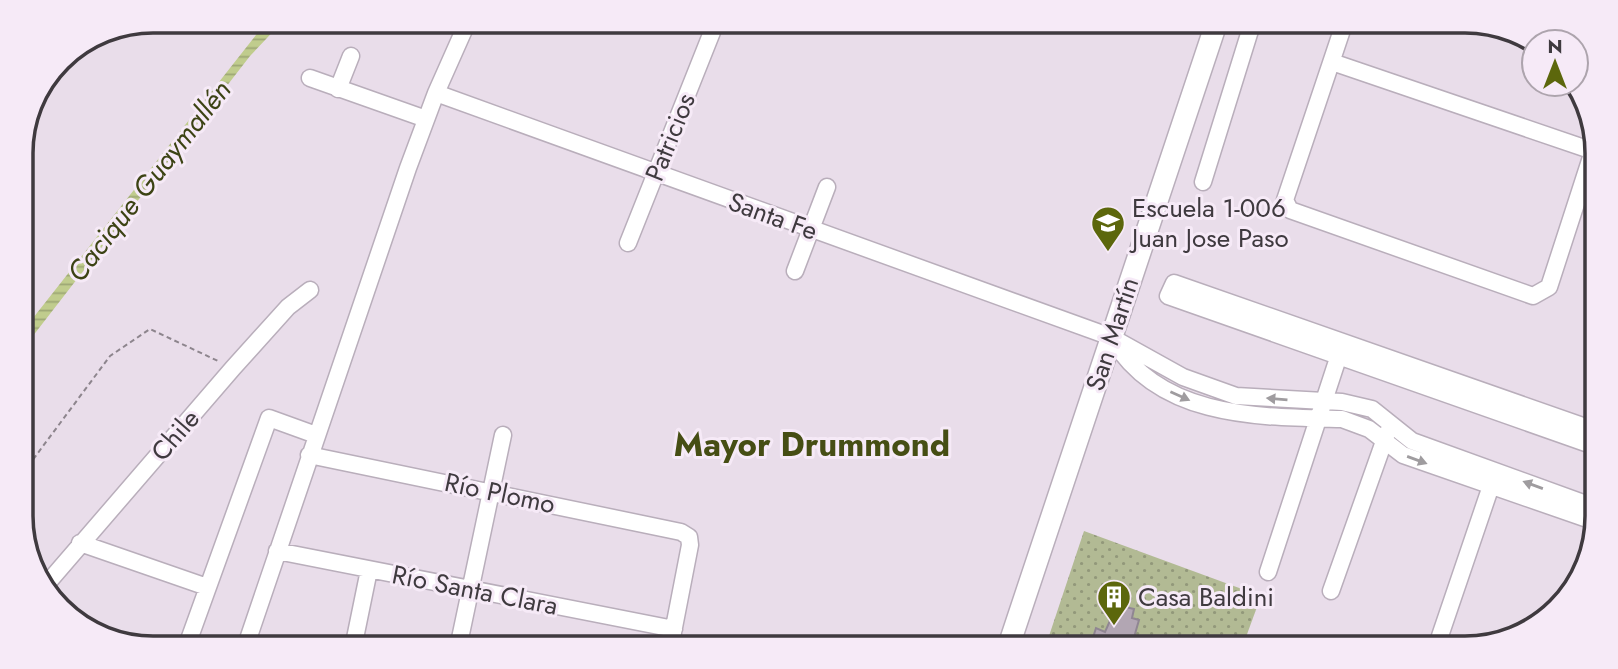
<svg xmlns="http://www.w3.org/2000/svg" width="1618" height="669" font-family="Jost,sans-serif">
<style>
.green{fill:url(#green-dots)}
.water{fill:url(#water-rules)}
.building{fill:#b2a6b3;stroke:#908692;stroke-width:2}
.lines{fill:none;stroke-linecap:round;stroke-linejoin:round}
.minor-casing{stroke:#b9aebb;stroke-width:19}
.major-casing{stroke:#b9aebb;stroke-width:24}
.path{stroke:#8d858d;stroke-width:2;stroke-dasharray:5 3.5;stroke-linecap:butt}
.minor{stroke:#fff;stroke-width:16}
.major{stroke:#fff;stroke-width:21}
.oneway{fill:#9f9c9f}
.labels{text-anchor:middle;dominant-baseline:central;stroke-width:6;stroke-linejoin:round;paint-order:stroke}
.street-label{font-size:26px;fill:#3f3a3f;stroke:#f6eaf7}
.poi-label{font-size:26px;fill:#3f3a3f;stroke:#f6eaf7;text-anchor:start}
.water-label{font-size:28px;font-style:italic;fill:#3c4314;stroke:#f6eaf7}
.district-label{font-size:33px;font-weight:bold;fill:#464e14;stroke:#f6eaf7}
.rim{fill:none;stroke:#3f3a3f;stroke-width:3.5}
</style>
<defs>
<pattern id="green-dots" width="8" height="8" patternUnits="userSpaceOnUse" patternTransform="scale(1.75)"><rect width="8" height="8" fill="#b2ba94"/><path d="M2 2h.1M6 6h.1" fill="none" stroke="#92987a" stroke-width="1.8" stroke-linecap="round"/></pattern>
<pattern id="water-rules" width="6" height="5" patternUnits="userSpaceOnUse" patternTransform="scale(1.75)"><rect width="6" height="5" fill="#c0cc8d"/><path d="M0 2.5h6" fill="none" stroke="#9da775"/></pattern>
</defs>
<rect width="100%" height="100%" fill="#e9ddea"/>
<path class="green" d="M 1084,531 L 1261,596 L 1242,648 L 1045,648 Z"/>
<path class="water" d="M 267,21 L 283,21 L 250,56 L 22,350 L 22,332 Z"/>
<path class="building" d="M 1117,605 L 1134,609 L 1132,618 L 1139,620 L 1131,648 L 1096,648 L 1091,644 L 1096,628 L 1105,632 Z"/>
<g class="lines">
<g class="minor-casing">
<path id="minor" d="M 1345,21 L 1285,200 L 1290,210 L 1533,296 L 1549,287 L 1596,142
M 1332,62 L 1593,151
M 310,78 L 426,119
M 338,89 L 351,56
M 436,93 L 1111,337 L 1183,377 L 1236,396 L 1342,402 L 1372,409 L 1412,441 L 1597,508
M 1203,182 L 1253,21
M 628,243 L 712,32
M 795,271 L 827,187
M 1113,340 C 1161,419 1260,417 1342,419 L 1369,429 L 1403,455 L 1596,522
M 1597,431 L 1174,283 L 1168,296 L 1597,447
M 309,455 L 681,532 L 689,537 L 690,545 L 670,648
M 80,543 L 207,587
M 277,551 L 674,629
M 1268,572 L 1339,355
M 45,586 L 233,368 L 288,307 L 310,290
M 1331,591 L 1387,433
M 1440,636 L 1494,477
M 186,648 L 269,418 L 316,435
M 245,648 L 408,168 L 436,93 L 468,21
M 353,648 L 369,570
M 458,648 L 503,435"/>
</g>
<g class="major-casing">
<path id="major" d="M 1008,648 L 1217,21"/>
</g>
<path class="path" d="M 23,473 L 110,356 L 150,329 L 218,361"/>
<use href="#minor" class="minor"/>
<use href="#major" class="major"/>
</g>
<defs><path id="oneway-solid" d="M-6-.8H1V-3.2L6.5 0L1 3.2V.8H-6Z" transform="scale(1.75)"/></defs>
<g class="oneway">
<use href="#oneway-solid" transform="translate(1180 396) rotate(24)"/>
<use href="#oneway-solid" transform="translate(1277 399) rotate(-175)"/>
<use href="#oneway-solid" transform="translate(1417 460) rotate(20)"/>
<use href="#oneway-solid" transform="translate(1533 485) rotate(-160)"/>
</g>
<defs>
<g id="school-pin" transform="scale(1.75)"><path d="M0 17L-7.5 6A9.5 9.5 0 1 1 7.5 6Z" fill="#5c670c" stroke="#f6eaf7"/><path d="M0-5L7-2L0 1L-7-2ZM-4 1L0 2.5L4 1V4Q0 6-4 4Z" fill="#fff"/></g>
<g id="building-pin" transform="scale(1.75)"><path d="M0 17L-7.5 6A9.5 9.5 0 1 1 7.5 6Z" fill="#5c670c" stroke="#f6eaf7"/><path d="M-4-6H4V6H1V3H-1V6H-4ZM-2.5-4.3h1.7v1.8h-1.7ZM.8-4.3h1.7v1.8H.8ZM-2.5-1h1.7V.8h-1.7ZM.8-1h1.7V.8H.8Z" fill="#fff"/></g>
</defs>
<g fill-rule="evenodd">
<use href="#school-pin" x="1108" y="223"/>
<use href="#building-pin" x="1114" y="597"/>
</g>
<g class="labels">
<g class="street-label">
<text transform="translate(670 137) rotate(-68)">Patricios</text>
<text transform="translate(773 216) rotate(20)">Santa Fe</text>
<text transform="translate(1112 334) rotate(-72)">San Martín</text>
<text transform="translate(175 435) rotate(-49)">Chile</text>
<text transform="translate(500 493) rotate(12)">Río Plomo</text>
<text transform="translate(475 590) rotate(11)">Río Santa Clara</text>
</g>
<g class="poi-label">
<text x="1132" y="208">Escuela 1-006<tspan x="1132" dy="30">Juan Jose Paso</tspan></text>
<text x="1138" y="597">Casa Baldini</text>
</g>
<g class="water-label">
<text transform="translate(149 181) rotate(-52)">Cacique Guaymallén</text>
</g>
<g class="district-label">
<text x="812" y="444">Mayor Drummond</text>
</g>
</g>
<path d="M0 0H1618V669H0ZM153 33H1465A120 120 0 0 1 1585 153V516A120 120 0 0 1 1465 636H153A120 120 0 0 1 33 516V153A120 120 0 0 1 153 33Z" fill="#f6eaf7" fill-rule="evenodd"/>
<path class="rim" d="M153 33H1465A120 120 0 0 1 1585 153V516A120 120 0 0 1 1465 636H153A120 120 0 0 1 33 516V153A120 120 0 0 1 153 33Z"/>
<g transform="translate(1555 63)"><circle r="33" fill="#f6eaf7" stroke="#ada4ad" stroke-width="2"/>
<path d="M0-5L12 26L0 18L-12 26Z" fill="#5c670c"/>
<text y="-10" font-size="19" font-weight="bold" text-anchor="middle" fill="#3f3a3f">N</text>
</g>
</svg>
